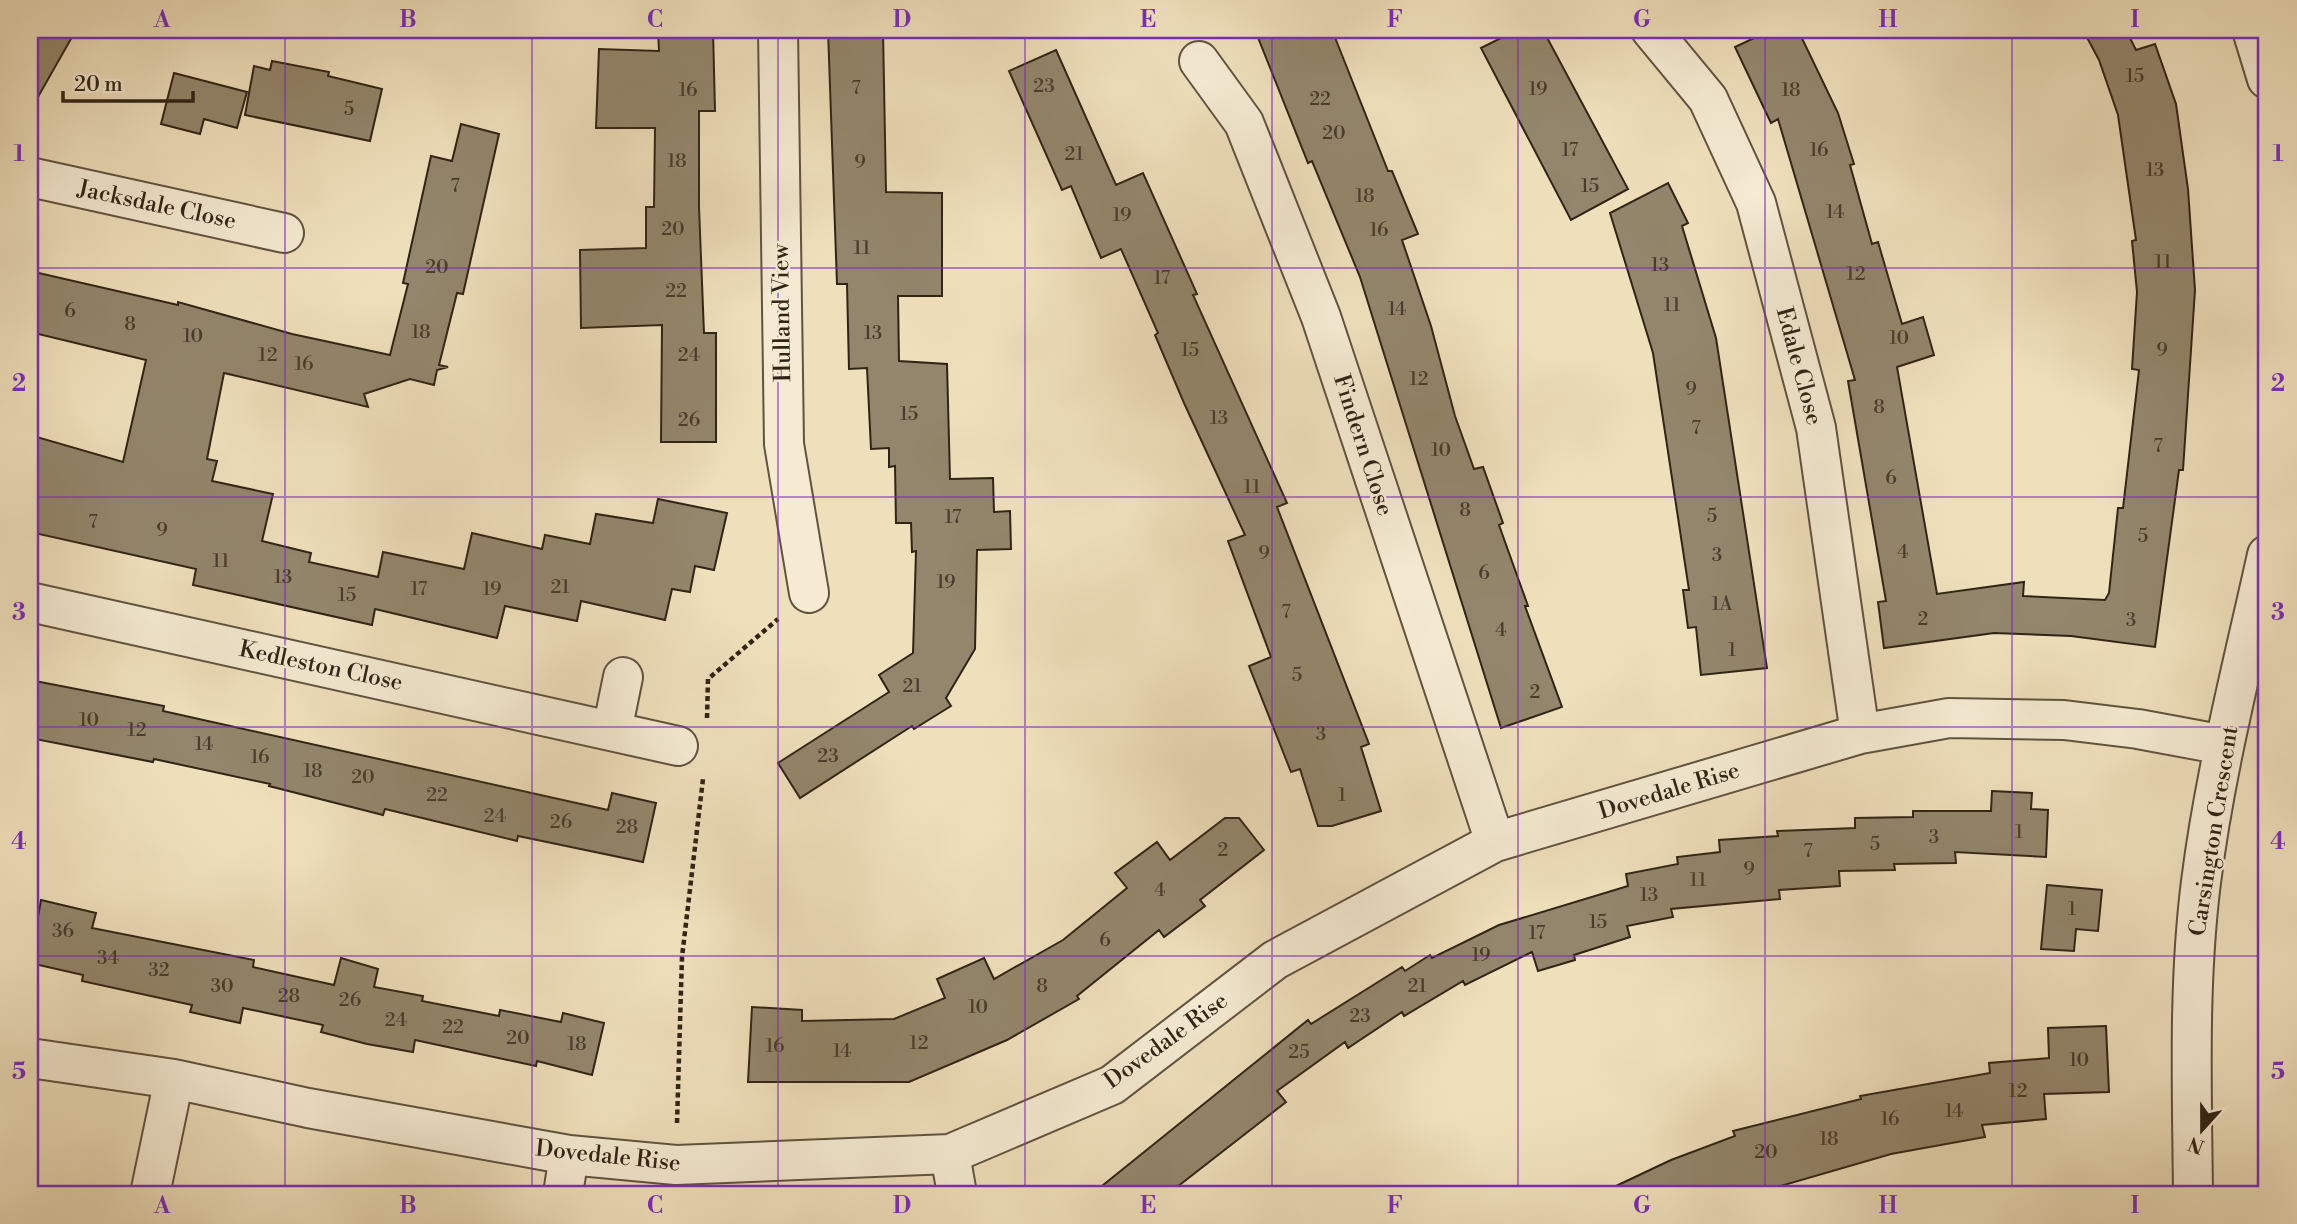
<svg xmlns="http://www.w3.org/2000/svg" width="2297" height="1224" font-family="'Libre Bodoni',serif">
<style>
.building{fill:#93866c;stroke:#302416;stroke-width:2}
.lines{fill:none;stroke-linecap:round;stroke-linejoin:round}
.minor-casing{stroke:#605340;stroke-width:42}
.path{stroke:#302416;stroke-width:4.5;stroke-dasharray:5 3.5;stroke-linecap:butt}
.minor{stroke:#f5ebd3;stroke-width:38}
.grid{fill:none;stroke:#7b2cbf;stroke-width:2;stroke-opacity:0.55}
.labels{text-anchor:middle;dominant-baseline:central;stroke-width:5;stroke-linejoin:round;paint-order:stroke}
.number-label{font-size:19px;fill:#493c2c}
.street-label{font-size:23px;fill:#302416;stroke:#f5ebd3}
.neatline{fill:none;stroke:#7b2cbf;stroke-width:2.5}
.grid-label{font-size:23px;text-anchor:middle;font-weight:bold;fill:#7b2cbf}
</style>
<rect width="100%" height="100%" fill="#efe0bc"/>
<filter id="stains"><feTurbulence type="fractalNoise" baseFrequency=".00286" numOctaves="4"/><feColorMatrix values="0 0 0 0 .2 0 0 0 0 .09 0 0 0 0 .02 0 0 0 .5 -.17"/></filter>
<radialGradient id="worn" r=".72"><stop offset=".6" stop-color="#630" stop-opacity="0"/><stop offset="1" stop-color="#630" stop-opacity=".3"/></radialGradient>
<path class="building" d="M 30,30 L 76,30 L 30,111 Z
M 658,30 L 713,30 L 715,111 L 699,111 L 699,207 L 704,333 L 716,333 L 716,442 L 661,442 L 662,325 L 581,328 L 580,250 L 646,248 L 646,207 L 654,207 L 655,128 L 596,128 L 599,49 L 659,51 Z
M 828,30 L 883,30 L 886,192 L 942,193 L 942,296 L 898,296 L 899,361 L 947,364 L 950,479 L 993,478 L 994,512 L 1010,511 L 1011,549 L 977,550 L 975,649 L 946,698 L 951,706 L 914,729 L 912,726 L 800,798 L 778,763 L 889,692 L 879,675 L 913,653 L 916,551 L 912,552 L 911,523 L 896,523 L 895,466 L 889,467 L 889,448 L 871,449 L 867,368 L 849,369 L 847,284 L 837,284 Z
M 1255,30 L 1332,30 L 1388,171 L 1392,171 L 1418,234 L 1402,240 L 1431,326 L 1455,416 L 1474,469 L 1483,467 L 1503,523 L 1499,525 L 1528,606 L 1525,606 L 1562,707 L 1501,728 L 1360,277 L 1312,161 L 1308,163 Z
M 1517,30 L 1543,30 L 1628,189 L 1571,220 L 1481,48 Z
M 1771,30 L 1798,30 L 1838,113 L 1854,164 L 1850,165 L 1872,244 L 1878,242 L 1902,324 L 1923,317 L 1934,355 L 1897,367 L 1937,594 L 2024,582 L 2023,596 L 2105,600 L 2109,593 L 2118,508 L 2123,508 L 2139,370 L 2132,369 L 2137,292 L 2132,241 L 2136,240 L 2118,115 L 2099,60 L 2083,30 L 2126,30 L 2136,50 L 2155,44 L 2176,104 L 2188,189 L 2195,290 L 2183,470 L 2179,470 L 2155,647 L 2071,636 L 1994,633 L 1884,648 L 1878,602 L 1886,601 L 1848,381 L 1855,380 L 1778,119 L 1771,123 L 1735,47 Z
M 1056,50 L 1116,185 L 1143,173 L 1197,294 L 1193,295 L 1287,503 L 1277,507 L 1369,744 L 1361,747 L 1381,811 L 1332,826 L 1318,826 L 1300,769 L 1291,772 L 1249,666 L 1271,657 L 1228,541 L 1245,535 L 1184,403 L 1155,335 L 1158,333 L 1121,249 L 1101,258 L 1071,186 L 1062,190 L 1009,71 Z
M 272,61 L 329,72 L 328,76 L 382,89 L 370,141 L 245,115 L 254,66 L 270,70 Z
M 174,73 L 247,92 L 237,128 L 204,119 L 200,134 L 161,124 Z
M 461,124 L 499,134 L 463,294 L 457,293 L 439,365 L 448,367 L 437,370 L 434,385 L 410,379 L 364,394 L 368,407 L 224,373 L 207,459 L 217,461 L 212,481 L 273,494 L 262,541 L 311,553 L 309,562 L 378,577 L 383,552 L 464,569 L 472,533 L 542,549 L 545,535 L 590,544 L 596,514 L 653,523 L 658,499 L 727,513 L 714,570 L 695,566 L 690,592 L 672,589 L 665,620 L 581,601 L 577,621 L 505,606 L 497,638 L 375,609 L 372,625 L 193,585 L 196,569 L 30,532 L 30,435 L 123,462 L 146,360 L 30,332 L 30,271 L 178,305 L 178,302 L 292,334 L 390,355 L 408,284 L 403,283 L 431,156 L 452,161 Z
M 1668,183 L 1688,223 L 1682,226 L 1716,338 L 1767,668 L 1701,675 L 1696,627 L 1688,628 L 1683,590 L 1689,590 L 1653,353 L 1610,213 Z
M 30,680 L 164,706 L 163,711 L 608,810 L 612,793 L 656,803 L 643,862 L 518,836 L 517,841 L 385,809 L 383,815 L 269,786 L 270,784 L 154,759 L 153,762 L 30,738 Z
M 1992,791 L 2032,793 L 2031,809 L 2048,810 L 2046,857 L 1955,852 L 1956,863 L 1894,864 L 1895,870 L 1839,871 L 1840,886 L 1779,890 L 1780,899 L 1671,909 L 1673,917 L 1627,926 L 1630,937 L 1574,955 L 1575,960 L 1538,971 L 1532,952 L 1465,985 L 1463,981 L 1404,1016 L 1402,1012 L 1348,1048 L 1345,1042 L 1277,1091 L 1286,1102 L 1168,1194 L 1092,1194 L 1308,1020 L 1311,1024 L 1402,967 L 1405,971 L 1430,955 L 1432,958 L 1499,925 L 1628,886 L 1626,874 L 1678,864 L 1677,857 L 1720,852 L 1719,840 L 1778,836 L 1777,831 L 1855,828 L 1855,818 L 1913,817 L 1913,811 L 1991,811 Z
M 1225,818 L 1239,818 L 1264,850 L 1200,900 L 1205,906 L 1164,937 L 1159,930 L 1077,996 L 1079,999 L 1007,1040 L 909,1082 L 748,1082 L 752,1007 L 802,1010 L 802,1021 L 894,1019 L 945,998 L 937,979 L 984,958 L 994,979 L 1063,940 L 1127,888 L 1115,873 L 1157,842 L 1170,860 Z
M 2047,885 L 2102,890 L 2098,931 L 2076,929 L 2074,951 L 2041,949 Z
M 41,900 L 96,913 L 92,928 L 254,960 L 253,967 L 334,985 L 341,958 L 378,969 L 374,987 L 423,996 L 422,1001 L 499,1016 L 500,1010 L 561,1022 L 563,1013 L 604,1023 L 592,1075 L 537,1061 L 536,1066 L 415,1040 L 413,1052 L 367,1044 L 321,1032 L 323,1025 L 243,1008 L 240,1023 L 190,1012 L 192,1005 L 82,981 L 83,975 L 30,963 Z
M 2106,1026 L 2109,1092 L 2044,1094 L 2046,1119 L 1982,1125 L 1985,1137 L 1891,1154 L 1753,1194 L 1599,1194 L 1671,1160 L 1735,1136 L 1733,1131 L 1861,1099 L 1860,1096 L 1990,1073 L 1989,1063 L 2049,1058 L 2048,1028 Z"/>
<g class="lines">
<g class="minor-casing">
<path id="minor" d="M 778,30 L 784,444 L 809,593
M 1651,30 L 1708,99 L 1756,203 L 1816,428 L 1860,734
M 2252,30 L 2267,79
M 1199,61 L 1244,123 L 1321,317 L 1495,842
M 30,177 L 284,233
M 30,602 L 678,746
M 612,731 L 623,677
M 30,1058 L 174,1079 L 308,1108 L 569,1155 L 676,1165 L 950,1154 L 1112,1085 L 1275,960 L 1495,842 L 1860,734 L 1949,718 L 2064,720 L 2138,729 L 2224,745
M 950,1154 L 957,1194
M 150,1194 L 174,1079
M 563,1194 L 569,1155
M 2193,1194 C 2192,1091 2188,985 2201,882 C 2215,771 2243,664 2267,555"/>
</g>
<path class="path" d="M 707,718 L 708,679 L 778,619
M 677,1123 L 682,957 L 703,779"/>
<use href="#minor" class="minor"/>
</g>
<path class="grid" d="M 285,30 L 285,1194M 532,30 L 532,1194M 778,30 L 778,1194M 1025,30 L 1025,1194M 1272,30 L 1272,1194M 1518,30 L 1518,1194M 1765,30 L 1765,1194M 2012,30 L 2012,1194M 30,268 L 2267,268M 30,497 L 2267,497M 30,727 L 2267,727M 30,956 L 2267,956"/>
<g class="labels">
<g class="number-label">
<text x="2135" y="76">15</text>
<text x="1044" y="86">23</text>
<text x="856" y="88">7</text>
<text x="1538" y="89">19</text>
<text x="688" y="90">16</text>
<text x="1791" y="90">18</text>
<text x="1320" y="99">22</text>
<text x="349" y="109">5</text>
<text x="1334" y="133">20</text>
<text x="1570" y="150">17</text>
<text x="1819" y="150">16</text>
<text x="1074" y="154">21</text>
<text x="677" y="161">18</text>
<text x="860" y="162">9</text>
<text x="2155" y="170">13</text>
<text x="455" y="186">7</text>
<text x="1590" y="186">15</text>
<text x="1365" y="196">18</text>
<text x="1835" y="212">14</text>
<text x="1122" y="215">19</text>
<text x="673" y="229">20</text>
<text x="1379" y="230">16</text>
<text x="862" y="248">11</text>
<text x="2163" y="262">11</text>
<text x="1660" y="265">13</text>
<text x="437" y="267">20</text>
<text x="1856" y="274">12</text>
<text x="1162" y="278">17</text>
<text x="676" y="291">22</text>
<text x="1672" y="305">11</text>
<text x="1397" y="309">14</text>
<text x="70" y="311">6</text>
<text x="130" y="324">8</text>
<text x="421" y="332">18</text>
<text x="873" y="333">13</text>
<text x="193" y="336">10</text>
<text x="1899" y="338">10</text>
<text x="1190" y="350">15</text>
<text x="2162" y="350">9</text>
<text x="268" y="355">12</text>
<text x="689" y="355">24</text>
<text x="304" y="364">16</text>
<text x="1419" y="379">12</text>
<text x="1691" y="389">9</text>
<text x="1879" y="407">8</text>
<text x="909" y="414">15</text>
<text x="1219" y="418">13</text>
<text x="689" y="420">26</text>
<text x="1696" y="428">7</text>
<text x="2158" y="446">7</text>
<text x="1441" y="450">10</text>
<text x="1891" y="478">6</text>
<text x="1252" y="487">11</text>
<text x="1465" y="510">8</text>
<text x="1712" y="516">5</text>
<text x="953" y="517">17</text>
<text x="93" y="522">7</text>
<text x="162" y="530">9</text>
<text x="2143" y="536">5</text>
<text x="1903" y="552">4</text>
<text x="1264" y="553">9</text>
<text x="1717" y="555">3</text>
<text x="221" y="561">11</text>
<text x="1484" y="573">6</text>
<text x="283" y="577">13</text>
<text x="946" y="582">19</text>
<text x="560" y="587">21</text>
<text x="419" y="589">17</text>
<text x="492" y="589">19</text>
<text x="347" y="595">15</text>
<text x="1722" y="604">1A</text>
<text x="1286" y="612">7</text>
<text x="1923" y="619">2</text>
<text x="2131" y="620">3</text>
<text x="1501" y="630">4</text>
<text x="1732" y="650">1</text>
<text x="1297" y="675">5</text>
<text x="912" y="686">21</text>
<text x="1535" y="692">2</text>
<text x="89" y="720">10</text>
<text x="137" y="730">12</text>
<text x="1321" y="734">3</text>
<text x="204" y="744">14</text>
<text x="828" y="756">23</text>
<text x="260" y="757">16</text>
<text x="313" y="771">18</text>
<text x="363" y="777">20</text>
<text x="437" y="795">22</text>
<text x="1342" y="795">1</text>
<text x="495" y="816">24</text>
<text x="561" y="822">26</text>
<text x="627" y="827">28</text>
<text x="2019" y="832">1</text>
<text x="1934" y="837">3</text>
<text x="1875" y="844">5</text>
<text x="1223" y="850">2</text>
<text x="1808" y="851">7</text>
<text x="1749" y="869">9</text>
<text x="1698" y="880">11</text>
<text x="1160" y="890">4</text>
<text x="1649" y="895">13</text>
<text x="2072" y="909">1</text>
<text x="1598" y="922">15</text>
<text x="63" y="931">36</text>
<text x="1537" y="933">17</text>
<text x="1105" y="940">6</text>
<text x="1481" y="955">19</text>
<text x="108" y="958">34</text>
<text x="159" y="970">32</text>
<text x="222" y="986">30</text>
<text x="1042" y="986">8</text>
<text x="1417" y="986">21</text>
<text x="289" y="996">28</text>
<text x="350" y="1000">26</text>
<text x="978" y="1007">10</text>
<text x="1360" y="1016">23</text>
<text x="396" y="1020">24</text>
<text x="453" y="1027">22</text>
<text x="518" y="1038">20</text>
<text x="919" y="1043">12</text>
<text x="577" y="1044">18</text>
<text x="775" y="1046">16</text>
<text x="842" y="1051">14</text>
<text x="1299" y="1052">25</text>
<text x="2079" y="1060">10</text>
<text x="2018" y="1091">12</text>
<text x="1954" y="1111">14</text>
<text x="1890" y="1119">16</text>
<text x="1829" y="1139">18</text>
<text x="1766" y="1152">20</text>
</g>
<g class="street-label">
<text transform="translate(157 205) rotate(12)">Jacksdale Close</text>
<text transform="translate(782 313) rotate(-91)">Hulland View</text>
<text transform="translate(1799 366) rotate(75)">Edale Close</text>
<text transform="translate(1363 445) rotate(72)">Findern Close</text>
<text transform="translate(321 666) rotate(12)">Kedleston Close</text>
<text transform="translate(1669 791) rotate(-17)">Dovedale Rise</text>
<text transform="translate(2214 831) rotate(-81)">Carsington Crescent</text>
<text transform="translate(1166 1041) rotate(-36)">Dovedale Rise</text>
<text transform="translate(608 1156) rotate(6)">Dovedale Rise</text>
</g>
</g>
<rect width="2297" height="1224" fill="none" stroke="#efe0bc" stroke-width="77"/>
<g transform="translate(2202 1130) rotate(201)" stroke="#f5ebd3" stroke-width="5" paint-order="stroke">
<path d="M0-5L12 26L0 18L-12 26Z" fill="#302416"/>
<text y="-10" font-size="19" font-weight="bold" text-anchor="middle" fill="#302416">N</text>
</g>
<path d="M63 91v10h130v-10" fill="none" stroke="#302416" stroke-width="3.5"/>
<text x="74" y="91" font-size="21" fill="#302416" stroke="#f5ebd3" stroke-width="5" paint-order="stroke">20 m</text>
<rect x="38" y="38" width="2220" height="1148" class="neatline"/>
<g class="grid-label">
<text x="162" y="27">A</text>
<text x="408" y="27">B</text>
<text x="655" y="27">C</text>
<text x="902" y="27">D</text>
<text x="1148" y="27">E</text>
<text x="1395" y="27">F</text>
<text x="1642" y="27">G</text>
<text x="1888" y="27">H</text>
<text x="2135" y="27">I</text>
<text x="19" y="161">1</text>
<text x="2278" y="161">1</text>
<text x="19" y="391">2</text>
<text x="2278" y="391">2</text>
<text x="19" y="620">3</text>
<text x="2278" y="620">3</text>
<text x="19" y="849">4</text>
<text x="2278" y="849">4</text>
<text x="19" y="1079">5</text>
<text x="2278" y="1079">5</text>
<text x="162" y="1213">A</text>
<text x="408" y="1213">B</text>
<text x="655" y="1213">C</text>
<text x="902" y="1213">D</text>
<text x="1148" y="1213">E</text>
<text x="1395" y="1213">F</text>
<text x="1642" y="1213">G</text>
<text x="1888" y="1213">H</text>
<text x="2135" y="1213">I</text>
</g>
<rect width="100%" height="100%" filter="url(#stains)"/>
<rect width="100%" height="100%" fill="url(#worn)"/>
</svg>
